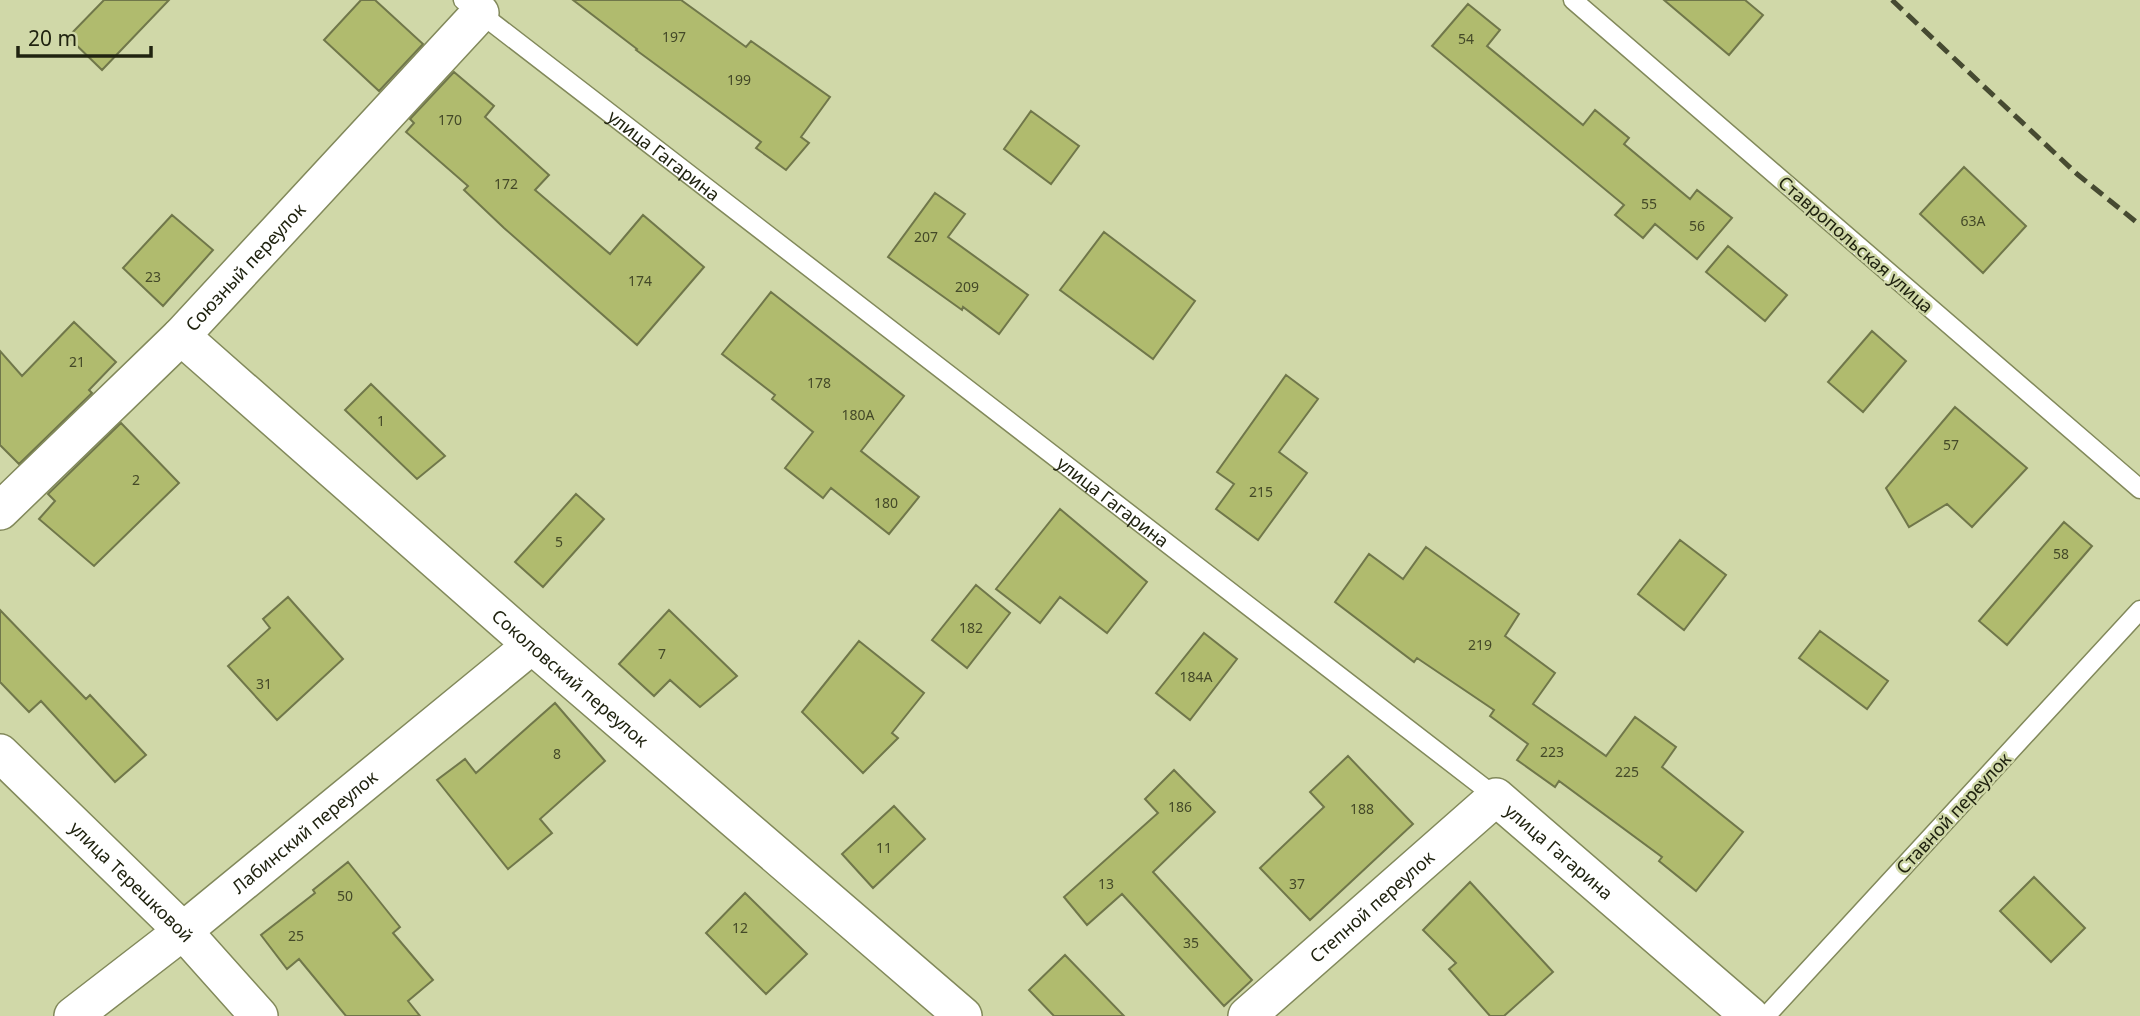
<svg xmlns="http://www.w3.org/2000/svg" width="2140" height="1016" font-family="'Noto Sans',sans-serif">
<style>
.building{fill:#b0bb6e;stroke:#70774a;stroke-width:2}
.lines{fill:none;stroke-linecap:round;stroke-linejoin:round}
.lane-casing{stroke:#82895b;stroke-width:21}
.street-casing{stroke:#82895b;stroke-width:40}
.lane{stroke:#fff;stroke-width:18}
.street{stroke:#fff;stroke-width:37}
.rail{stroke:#464a31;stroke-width:5;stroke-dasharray:14 7;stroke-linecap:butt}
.labels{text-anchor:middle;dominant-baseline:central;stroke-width:5;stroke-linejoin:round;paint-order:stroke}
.number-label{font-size:14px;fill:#444928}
.street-label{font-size:18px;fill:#202310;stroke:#d0d8a8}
</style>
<rect width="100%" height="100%" fill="#d0d8a8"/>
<path class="building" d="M 104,0 L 169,0 L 102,70 L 68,37 Z
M 361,0 L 375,0 L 423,44 L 379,91 L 324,40 Z
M 573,0 L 681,0 L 746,47 L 751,41 L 830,97 L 801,137 L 809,143 L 786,170 L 756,148 L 761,142 L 636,50 L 637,49 Z
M 1664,0 L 1745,0 L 1763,15 L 1729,55 Z
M 1468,4 L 1500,30 L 1487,46 L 1583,125 L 1595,110 L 1629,138 L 1624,144 L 1690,199 L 1697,190 L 1732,218 L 1697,259 L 1655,224 L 1643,238 L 1615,215 L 1624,205 L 1432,46 Z
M 454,72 L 494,106 L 485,117 L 549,175 L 535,190 L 610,254 L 643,215 L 704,267 L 637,345 L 504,228 L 464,190 L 468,186 L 406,132 L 414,123 L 410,119 Z
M 1031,111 L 1079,146 L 1051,184 L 1004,149 Z
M 1964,167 L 2026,226 L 1983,273 L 1920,214 Z
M 935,193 L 965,214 L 948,237 L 1028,295 L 999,334 L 963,307 L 962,310 L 888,257 Z
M 172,215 L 213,250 L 163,306 L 123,268 Z
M 1104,232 L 1195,301 L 1153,359 L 1060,290 Z
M 1728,246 L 1787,295 L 1765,321 L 1706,272 Z
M 771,292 L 904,396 L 861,451 L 919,497 L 889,534 L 831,488 L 823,498 L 785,468 L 813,432 L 772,399 L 775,395 L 722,354 Z
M 74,322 L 116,362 L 89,390 L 92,393 L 19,464 L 0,445 L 0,351 L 22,376 Z
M 1872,331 L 1906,361 L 1863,412 L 1828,382 Z
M 1286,375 L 1318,399 L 1279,452 L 1307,473 L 1258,540 L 1216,509 L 1234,484 L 1217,472 Z
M 371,384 L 445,456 L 417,479 L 345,410 Z
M 1955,407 L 2027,468 L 1972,527 L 1947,504 L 1909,527 L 1886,488 Z
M 121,423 L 179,483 L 94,566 L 39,519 L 55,501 L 48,494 Z
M 576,494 L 604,519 L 543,587 L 515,562 Z
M 1060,509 L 1147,582 L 1107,633 L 1060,597 L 1040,623 L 996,589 Z
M 2064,522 L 2092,546 L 2007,645 L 1979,621 Z
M 1680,540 L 1726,575 L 1684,630 L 1638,594 Z
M 1426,547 L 1519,614 L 1505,636 L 1555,673 L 1533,704 L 1606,756 L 1635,717 L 1676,747 L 1662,767 L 1743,832 L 1696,891 L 1659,861 L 1662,857 L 1559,781 L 1555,787 L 1517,760 L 1528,744 L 1490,716 L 1494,710 L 1417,658 L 1414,662 L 1335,602 L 1369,554 L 1403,579 Z
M 976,585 L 1010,613 L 967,668 L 932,640 Z
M 288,597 L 343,659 L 277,720 L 228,666 L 270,628 L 263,619 Z
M 0,610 L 86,699 L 90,695 L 146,755 L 115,782 L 41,701 L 29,712 L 0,682 Z
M 669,610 L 737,676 L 700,707 L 670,680 L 654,696 L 619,664 Z
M 1820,631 L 1888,681 L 1867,709 L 1799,658 Z
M 1204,633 L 1237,659 L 1190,720 L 1156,693 Z
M 859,641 L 924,693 L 892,733 L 898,738 L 863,773 L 802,712 Z
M 555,703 L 605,761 L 540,819 L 552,833 L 508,869 L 437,780 L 465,759 L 476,773 Z
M 1348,756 L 1413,824 L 1310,920 L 1260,868 L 1324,807 L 1310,792 Z
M 1174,770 L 1215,812 L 1153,872 L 1252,980 L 1224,1006 L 1122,894 L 1087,925 L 1064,897 L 1158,813 L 1145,799 Z
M 894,806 L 925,839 L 873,888 L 842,854 Z
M 348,862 L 400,927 L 393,933 L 433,980 L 408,1001 L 420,1016 L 346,1016 L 299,959 L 287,969 L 261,935 L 315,893 L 313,890 Z
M 2034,877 L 2085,928 L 2051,962 L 2000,911 Z
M 1470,882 L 1553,972 L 1504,1016 L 1490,1016 L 1449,969 L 1456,963 L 1423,930 Z
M 745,893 L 807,954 L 766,994 L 706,933 Z
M 1065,955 L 1124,1016 L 1054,1016 L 1029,990 Z"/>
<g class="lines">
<g class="lane-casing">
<g id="lane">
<path id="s1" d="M 463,0 L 1496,797"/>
<path d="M 1573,0 L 2140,489"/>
<path d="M 1766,1016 L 2140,610"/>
</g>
</g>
<g class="street-casing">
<g id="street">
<path id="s2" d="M 181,336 L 532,645 L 963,1016"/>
<path id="s3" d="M 0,511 L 181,336 L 480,13"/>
<path id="s4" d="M 0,753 L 183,931 L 259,1016"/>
<path id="s5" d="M 73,1016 L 183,931 L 532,645"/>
<path id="s6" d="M 1247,1016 L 1496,797 L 1750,1016"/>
</g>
</g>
<use href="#lane" class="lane"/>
<use href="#street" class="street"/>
<path class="rail" d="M 1892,0 L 2077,174 L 2140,225"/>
</g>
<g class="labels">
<g class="number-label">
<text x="674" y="36">197</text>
<text x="1466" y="38">54</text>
<text x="739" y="79">199</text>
<text x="450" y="119">170</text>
<text x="506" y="183">172</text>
<text x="1649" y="203">55</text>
<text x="1973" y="220">63А</text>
<text x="1697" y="225">56</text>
<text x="926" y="236">207</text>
<text x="153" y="276">23</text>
<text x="640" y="280">174</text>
<text x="967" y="286">209</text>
<text x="77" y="361">21</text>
<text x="819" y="382">178</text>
<text x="858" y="414">180А</text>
<text x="381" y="420">1</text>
<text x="1951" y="444">57</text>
<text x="136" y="479">2</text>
<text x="1261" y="491">215</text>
<text x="886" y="502">180</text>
<text x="559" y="541">5</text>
<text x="2061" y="553">58</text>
<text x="971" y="627">182</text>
<text x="1480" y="644">219</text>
<text x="662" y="653">7</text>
<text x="1196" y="676">184А</text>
<text x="264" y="683">31</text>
<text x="1552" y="751">223</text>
<text x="557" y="753">8</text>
<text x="1627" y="771">225</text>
<text x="1180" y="806">186</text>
<text x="1362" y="808">188</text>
<text x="884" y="847">11</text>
<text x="1106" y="883">13</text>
<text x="1297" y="883">37</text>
<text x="345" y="895">50</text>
<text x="740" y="927">12</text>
<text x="296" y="935">25</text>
<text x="1191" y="942">35</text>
</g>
<g class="street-label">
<text stroke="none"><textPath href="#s1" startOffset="254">улица Гагарина</textPath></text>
<text transform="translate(1856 244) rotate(41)">Ставропольская улица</text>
<text stroke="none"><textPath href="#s3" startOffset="346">Союзный переулок</textPath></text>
<text stroke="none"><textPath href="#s1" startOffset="821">улица Гагарина</textPath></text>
<text stroke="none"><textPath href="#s2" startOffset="518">Соколовский переулок</textPath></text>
<text transform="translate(1953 813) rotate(-47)">Ставной переулок</text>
<text stroke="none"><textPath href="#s5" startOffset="296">Лабинский переулок</textPath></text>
<text stroke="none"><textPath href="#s6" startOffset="415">улица Гагарина</textPath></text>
<text stroke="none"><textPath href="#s4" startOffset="184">улица Терешковой</textPath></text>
<text stroke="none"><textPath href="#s6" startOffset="166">Степной переулок</textPath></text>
</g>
</g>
<path d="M18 46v10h133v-10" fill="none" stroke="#202310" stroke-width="3.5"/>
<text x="28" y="46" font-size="21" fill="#202310" stroke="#d0d8a8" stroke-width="5" paint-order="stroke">20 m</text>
</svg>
